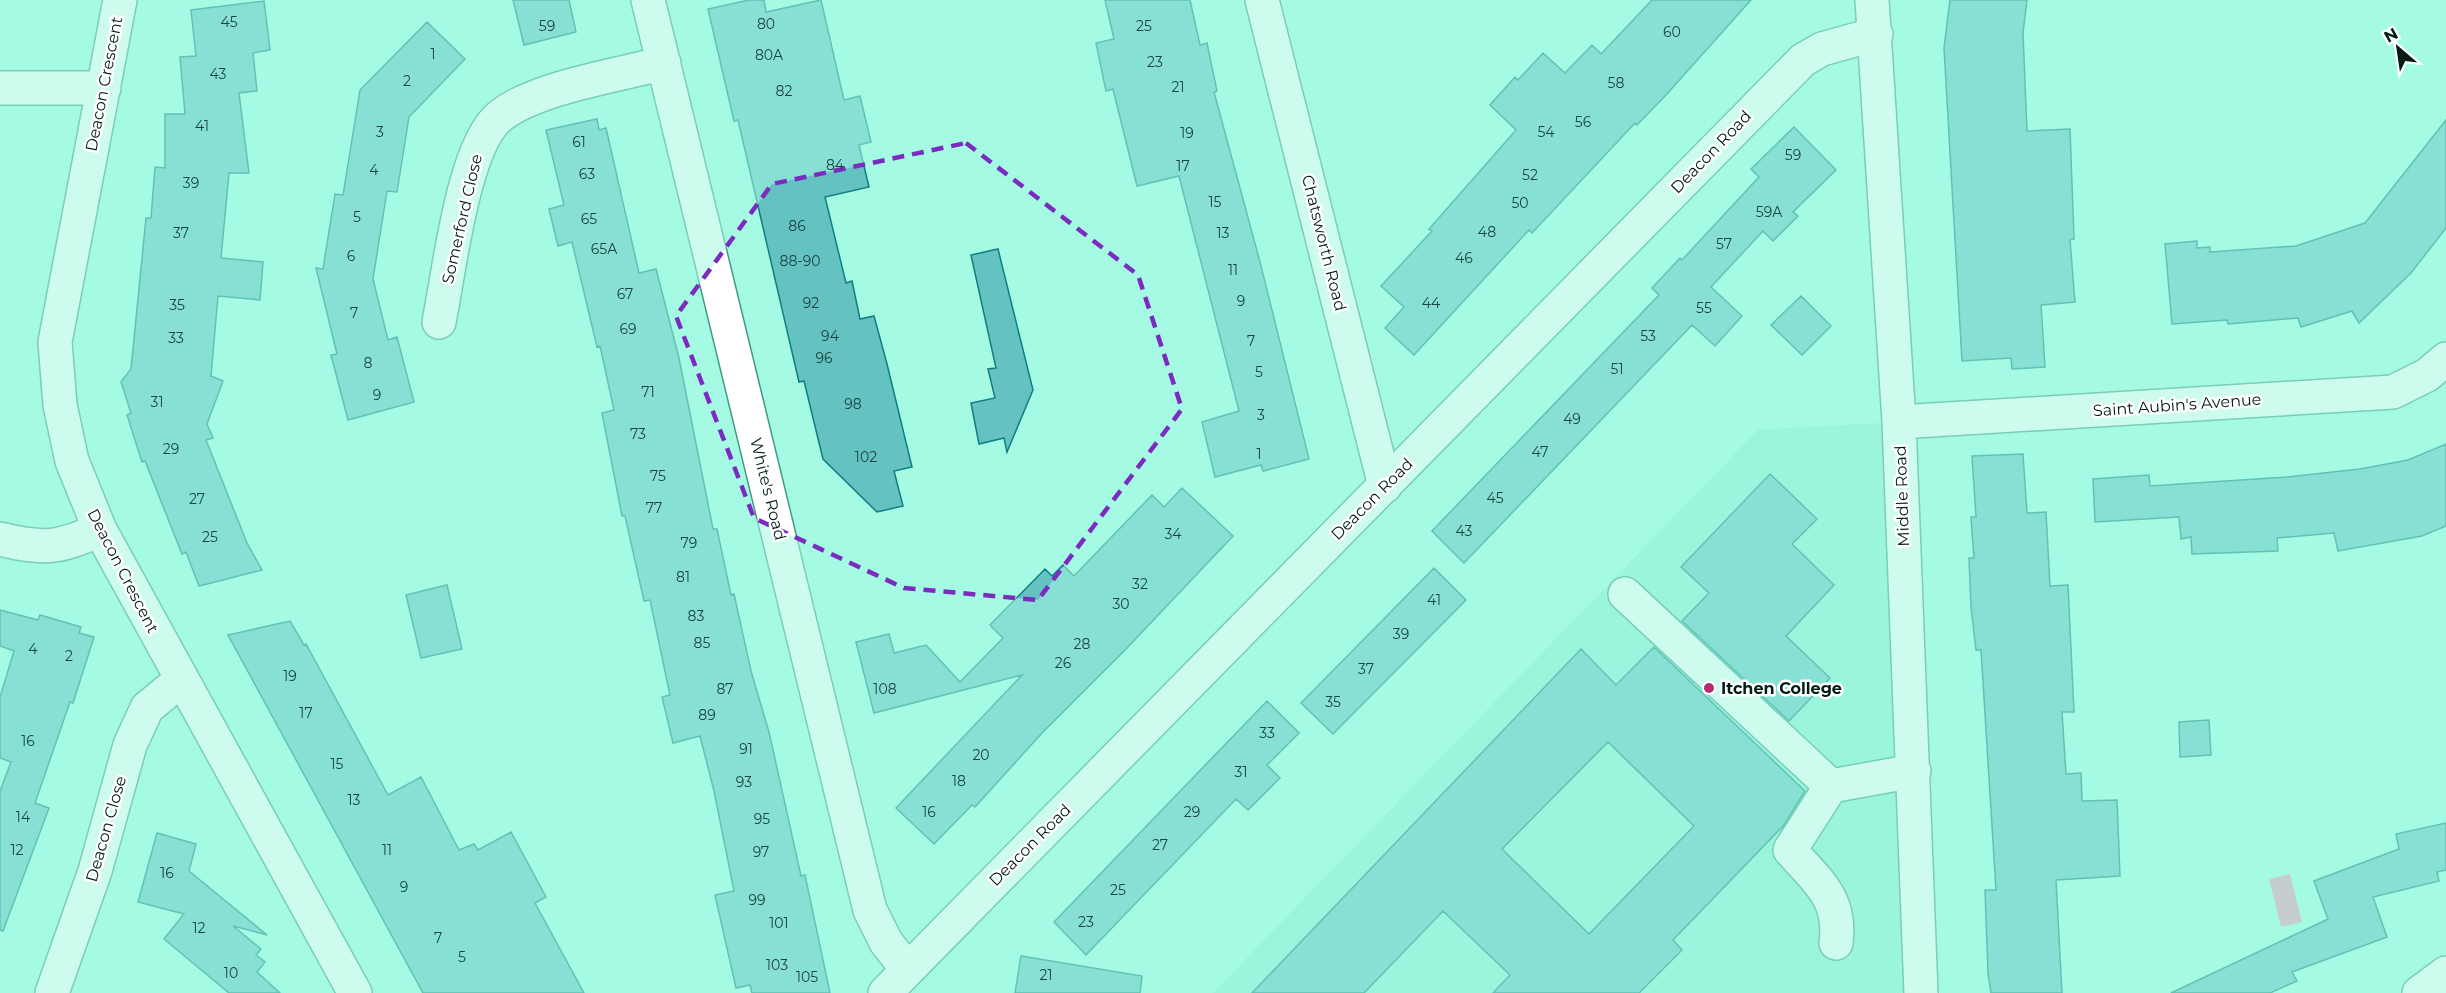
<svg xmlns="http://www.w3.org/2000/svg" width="2446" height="993" font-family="Montserrat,sans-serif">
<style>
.built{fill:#8ff0d6}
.water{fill:#f098bb}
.building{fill:#64c2c1;stroke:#0f7f7f;stroke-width:1.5;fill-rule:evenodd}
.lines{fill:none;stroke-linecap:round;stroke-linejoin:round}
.minor-casing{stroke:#449a85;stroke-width:36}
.minor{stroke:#fff;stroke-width:33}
.marked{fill:none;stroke:#7b2cbf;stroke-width:4.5;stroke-dasharray:12 8;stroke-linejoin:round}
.poi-dot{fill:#b32c70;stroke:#fff;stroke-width:2}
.labels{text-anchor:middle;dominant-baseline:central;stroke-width:5;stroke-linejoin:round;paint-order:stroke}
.number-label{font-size:14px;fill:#1a4540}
.street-label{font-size:16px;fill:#011b15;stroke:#fff}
.poi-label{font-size:16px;font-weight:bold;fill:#011b15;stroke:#fff;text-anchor:start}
</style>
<rect width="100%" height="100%" fill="#a4fae2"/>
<path class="built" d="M 1899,422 L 1921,993 L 1213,993 L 1758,430 Z"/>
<path class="water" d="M 2290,874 L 2302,922 L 2281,927 L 2269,879 Z"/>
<path class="building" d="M 513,0 L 569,0 L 576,32 L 524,45 Z
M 749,0 L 764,0 L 766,12 L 821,0 L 844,100 L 860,96 L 871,142 L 859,145 L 869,187 L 825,197 L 846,283 L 852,281 L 860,319 L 874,316 L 887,364 L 912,467 L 894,471 L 903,506 L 877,512 L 823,459 L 804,381 L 799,382 L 738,120 L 734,121 L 708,9 Z
M 1105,0 L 1190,0 L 1200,45 L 1207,43 L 1217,91 L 1214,92 L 1260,262 L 1309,459 L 1263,471 L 1261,465 L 1215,477 L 1202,422 L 1239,411 L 1179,176 L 1137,186 L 1113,89 L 1106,91 L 1096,43 L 1114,39 Z
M 1652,0 L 1751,0 L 1666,95 L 1637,125 L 1635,123 L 1532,233 L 1529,230 L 1414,355 L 1385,328 L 1404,307 L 1381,286 L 1432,231 L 1429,229 L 1516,130 L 1490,105 L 1515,77 L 1518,80 L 1543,53 L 1565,73 L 1592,45 L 1601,54 Z
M 1950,0 L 2027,0 L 2023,33 L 2027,131 L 2070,129 L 2074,239 L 2070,240 L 2075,302 L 2041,305 L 2045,367 L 2012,369 L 2011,358 L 1962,361 L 1944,48 Z
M 264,1 L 270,50 L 253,53 L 257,91 L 239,93 L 249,173 L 229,173 L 221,258 L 263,262 L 260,300 L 218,296 L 211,376 L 223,381 L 207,424 L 213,438 L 206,440 L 247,543 L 262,570 L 199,586 L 186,552 L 182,554 L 145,461 L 142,462 L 127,415 L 131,413 L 121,382 L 131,369 L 146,218 L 151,218 L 155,167 L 165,168 L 165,114 L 185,114 L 180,57 L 196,56 L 191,10 Z
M 427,22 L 465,59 L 409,117 L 397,192 L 387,191 L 373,279 L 388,340 L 397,337 L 414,402 L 348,420 L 331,355 L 337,354 L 316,268 L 323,269 L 335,194 L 343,195 L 360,90 Z
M 597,119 L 599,130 L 606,128 L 639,273 L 656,269 L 679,358 L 713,529 L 717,529 L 731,595 L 734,594 L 751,671 L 769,732 L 801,876 L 805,875 L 830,993 L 752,993 L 750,985 L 736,988 L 715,895 L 734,891 L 714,791 L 700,736 L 673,743 L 662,697 L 670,695 L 650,600 L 644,601 L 625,516 L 622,516 L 602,413 L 614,410 L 600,346 L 597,347 L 572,242 L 558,246 L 549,209 L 564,205 L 546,130 Z
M 2446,120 L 2446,228 L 2411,273 L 2359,323 L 2352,311 L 2301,327 L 2298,318 L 2228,324 L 2227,320 L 2172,324 L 2165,244 L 2197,241 L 2197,248 L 2210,247 L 2210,252 L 2296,246 L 2365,223 Z
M 1794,127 L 1836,170 L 1793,212 L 1798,216 L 1773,241 L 1763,231 L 1711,287 L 1742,316 L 1715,346 L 1692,325 L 1464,563 L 1432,531 L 1659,295 L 1652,288 L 1680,258 L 1682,260 L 1759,177 L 1751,169 Z
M 998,249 L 1033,390 L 1007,452 L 1004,438 L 979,444 L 971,403 L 995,398 L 988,369 L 996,368 L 971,255 Z
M 1801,296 L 1831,326 L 1802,355 L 1771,325 Z
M 2446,444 L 2446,526 L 2422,536 L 2338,551 L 2334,533 L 2277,538 L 2278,551 L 2192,554 L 2191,537 L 2181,539 L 2179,517 L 2095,522 L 2093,479 L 2149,475 L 2150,486 L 2287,477 L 2360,469 L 2408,460 Z
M 2023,454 L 2027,513 L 2046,512 L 2050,586 L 2068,585 L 2074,712 L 2062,712 L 2066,774 L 2081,773 L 2082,801 L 2117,800 L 2120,876 L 2056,880 L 2062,993 L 1991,993 L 1988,973 L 1985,890 L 1996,890 L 1981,650 L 1976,650 L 1971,607 L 1969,558 L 1974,558 L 1971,517 L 1976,517 L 1972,456 Z
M 1770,474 L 1817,519 L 1792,544 L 1834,585 L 1786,636 L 1830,678 L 1789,721 L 1682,621 L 1709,593 L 1681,567 Z
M 1182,488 L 1233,536 L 1127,648 L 1042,733 L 975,807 L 972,805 L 934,844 L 896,808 L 1022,675 L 874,713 L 856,642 L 889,634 L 894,653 L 926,645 L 960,682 L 1003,638 L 990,625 L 1045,569 L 1052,576 L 1063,565 L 1074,576 L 1152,495 L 1164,507 Z
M 1434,568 L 1466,600 L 1333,734 L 1301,703 Z
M 447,585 L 462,649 L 421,658 L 406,595 Z
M 0,610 L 38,620 L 40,615 L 81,627 L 79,633 L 94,637 L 73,703 L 70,702 L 35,803 L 49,808 L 3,931 L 0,930 L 0,791 L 11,762 L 0,758 L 0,697 L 14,651 L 0,646 Z
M 290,621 L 304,645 L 306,644 L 388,795 L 421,777 L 459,850 L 474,844 L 478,850 L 511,832 L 546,897 L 535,903 L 584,993 L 423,993 L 228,635 Z
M 1654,647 L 1805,791 L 1784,825 L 1673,940 L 1682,950 L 1639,993 L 1493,993 L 1510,975 L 1443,911 L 1364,993 L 1252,993 L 1581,649 L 1616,685 ZM 1608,742 L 1694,826 L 1589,934 L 1502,849 Z
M 1267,701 L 1299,733 L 1267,765 L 1280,778 L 1248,810 L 1236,799 L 1086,955 L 1054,922 Z
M 2209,720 L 2211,755 L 2180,757 L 2179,722 Z
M 2446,823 L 2446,870 L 2437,872 L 2439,881 L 2373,897 L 2387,937 L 2292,972 L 2297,981 L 2270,993 L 2171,993 L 2328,919 L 2314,881 L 2399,849 L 2396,834 Z
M 157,833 L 196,844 L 189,871 L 267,935 L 233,926 L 261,949 L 256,955 L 265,962 L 257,972 L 280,993 L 229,993 L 164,939 L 184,914 L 138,902 Z
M 1021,956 L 1142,976 L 1140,993 L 1015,993 Z"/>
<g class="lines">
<g class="minor-casing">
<path id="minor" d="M 120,0 L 55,342 L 60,405 L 72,461 L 100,530 L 355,993
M 648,0 L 870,910 L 886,942 L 907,969
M 1262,0 L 1385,486
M 1872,0 L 1899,422 L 1921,993
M 0,88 L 104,88
M 439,322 C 449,273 463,147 499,117 C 533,88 619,75 664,63
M 1899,422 L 2393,392 L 2427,375 L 2446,359
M 0,539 C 46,550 57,548 100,530
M 1625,594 L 1831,786 L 1914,771
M 1831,786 L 1790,850 C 1817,881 1842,898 1836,943
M 52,993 L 95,871 L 130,745 L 147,708 L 181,680
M 885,993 L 1803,60 L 1822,49 L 1876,34
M 2419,993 L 2446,973"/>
</g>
<use href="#minor" class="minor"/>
</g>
<path d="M0 0H2446V993H0ZM 966,143 L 1138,275 L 1182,409 L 1038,600 L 904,588 L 754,518 L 676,316 L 772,184 Z" fill="#a4fae2" fill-opacity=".55" fill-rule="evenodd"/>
<path class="marked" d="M 966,143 L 1138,275 L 1182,409 L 1038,600 L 904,588 L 754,518 L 676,316 L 772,184 Z"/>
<circle class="poi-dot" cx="1709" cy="688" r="6"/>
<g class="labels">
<g class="number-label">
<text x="229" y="22">45</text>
<text x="766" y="24">80</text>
<text x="547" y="26">59</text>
<text x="1144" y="26">25</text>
<text x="1672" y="32">60</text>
<text x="433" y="54">1</text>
<text x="769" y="55">80A</text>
<text x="1155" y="62">23</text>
<text x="218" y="74">43</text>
<text x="407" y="81">2</text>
<text x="1616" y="83">58</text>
<text x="1178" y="87">21</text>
<text x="784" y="91">82</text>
<text x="1583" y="122">56</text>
<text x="202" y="126">41</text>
<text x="380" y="132">3</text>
<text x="1546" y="132">54</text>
<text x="1187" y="133">19</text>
<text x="579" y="142">61</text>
<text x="1793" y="155">59</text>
<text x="835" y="165">84</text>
<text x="1183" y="166">17</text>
<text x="374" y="170">4</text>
<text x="587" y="174">63</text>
<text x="1530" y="175">52</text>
<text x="191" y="183">39</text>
<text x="1215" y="202">15</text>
<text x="1520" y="203">50</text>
<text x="1769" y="212">59A</text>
<text x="357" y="217">5</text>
<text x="589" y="219">65</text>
<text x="797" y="226">86</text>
<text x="1487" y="232">48</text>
<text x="181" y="233">37</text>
<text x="1223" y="233">13</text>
<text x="1724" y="244">57</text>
<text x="604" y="249">65A</text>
<text x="351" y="256">6</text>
<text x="1464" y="258">46</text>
<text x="800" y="261">88-90</text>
<text x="1233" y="270">11</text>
<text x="625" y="294">67</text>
<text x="1241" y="301">9</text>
<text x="811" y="303">92</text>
<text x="1431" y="303">44</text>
<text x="177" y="305">35</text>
<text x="1704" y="308">55</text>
<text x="354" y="313">7</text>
<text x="628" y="329">69</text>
<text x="830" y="336">94</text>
<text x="1648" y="336">53</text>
<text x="176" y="338">33</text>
<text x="1251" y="341">7</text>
<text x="824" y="358">96</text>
<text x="368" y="363">8</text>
<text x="1617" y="369">51</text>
<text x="1259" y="372">5</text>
<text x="648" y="392">71</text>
<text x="377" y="395">9</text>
<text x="157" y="402">31</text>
<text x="853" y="404">98</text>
<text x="1261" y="415">3</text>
<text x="1572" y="419">49</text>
<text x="638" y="434">73</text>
<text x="171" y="449">29</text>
<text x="1540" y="452">47</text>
<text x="1259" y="454">1</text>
<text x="866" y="457">102</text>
<text x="658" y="476">75</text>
<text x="1495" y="498">45</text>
<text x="197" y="499">27</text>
<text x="654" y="508">77</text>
<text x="1464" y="531">43</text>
<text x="1173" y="534">34</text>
<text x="210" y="537">25</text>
<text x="689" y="543">79</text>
<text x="683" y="577">81</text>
<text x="1140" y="584">32</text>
<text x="1434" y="600">41</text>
<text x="1121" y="604">30</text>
<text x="696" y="616">83</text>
<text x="1401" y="634">39</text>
<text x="702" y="643">85</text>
<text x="1082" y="644">28</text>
<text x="33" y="649">4</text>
<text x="69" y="656">2</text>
<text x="1063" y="663">26</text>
<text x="1366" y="669">37</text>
<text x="290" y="676">19</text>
<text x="725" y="689">87</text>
<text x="885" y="689">108</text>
<text x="1333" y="702">35</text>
<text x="306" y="713">17</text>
<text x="707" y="715">89</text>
<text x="1267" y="733">33</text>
<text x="28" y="741">16</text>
<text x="746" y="749">91</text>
<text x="981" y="755">20</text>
<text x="337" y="764">15</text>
<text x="1241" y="772">31</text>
<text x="959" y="781">18</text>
<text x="744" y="782">93</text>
<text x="354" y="800">13</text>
<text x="929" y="812">16</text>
<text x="1192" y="812">29</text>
<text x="23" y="817">14</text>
<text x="762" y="819">95</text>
<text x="1160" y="845">27</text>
<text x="17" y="850">12</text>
<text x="387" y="850">11</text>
<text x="761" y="852">97</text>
<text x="167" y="873">16</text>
<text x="404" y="887">9</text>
<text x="1118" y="890">25</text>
<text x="757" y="900">99</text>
<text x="1086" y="922">23</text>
<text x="779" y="923">101</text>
<text x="199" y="928">12</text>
<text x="438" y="938">7</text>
<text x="462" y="957">5</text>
<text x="777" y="965">103</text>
<text x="231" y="973">10</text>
<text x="1046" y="975">21</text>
<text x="807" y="977">105</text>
</g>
<g class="street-label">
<text transform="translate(104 84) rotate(-79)">Deacon Crescent</text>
<text transform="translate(1711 152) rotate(-46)">Deacon Road</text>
<text transform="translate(462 219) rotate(-77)">Somerford Close</text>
<text transform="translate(1324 243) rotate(76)">Chatsworth Road</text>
<text transform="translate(2177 405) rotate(-4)">Saint Aubin's Avenue</text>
<text transform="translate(768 489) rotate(76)">White's Road</text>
<text transform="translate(1902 496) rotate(-92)">Middle Road</text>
<text transform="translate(1372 499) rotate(-45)">Deacon Road</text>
<text transform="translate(123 571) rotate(63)">Deacon Crescent</text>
<text transform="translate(106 829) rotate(-74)">Deacon Close</text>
<text transform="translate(1030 845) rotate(-45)">Deacon Road</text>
</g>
<g class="poi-label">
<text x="1721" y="688">Itchen College</text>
</g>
</g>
<g transform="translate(2398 48) rotate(331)" stroke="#ffffff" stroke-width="4.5" paint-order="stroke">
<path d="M0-4.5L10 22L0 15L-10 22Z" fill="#011b15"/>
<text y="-9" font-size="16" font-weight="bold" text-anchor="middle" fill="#011b15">N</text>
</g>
</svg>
